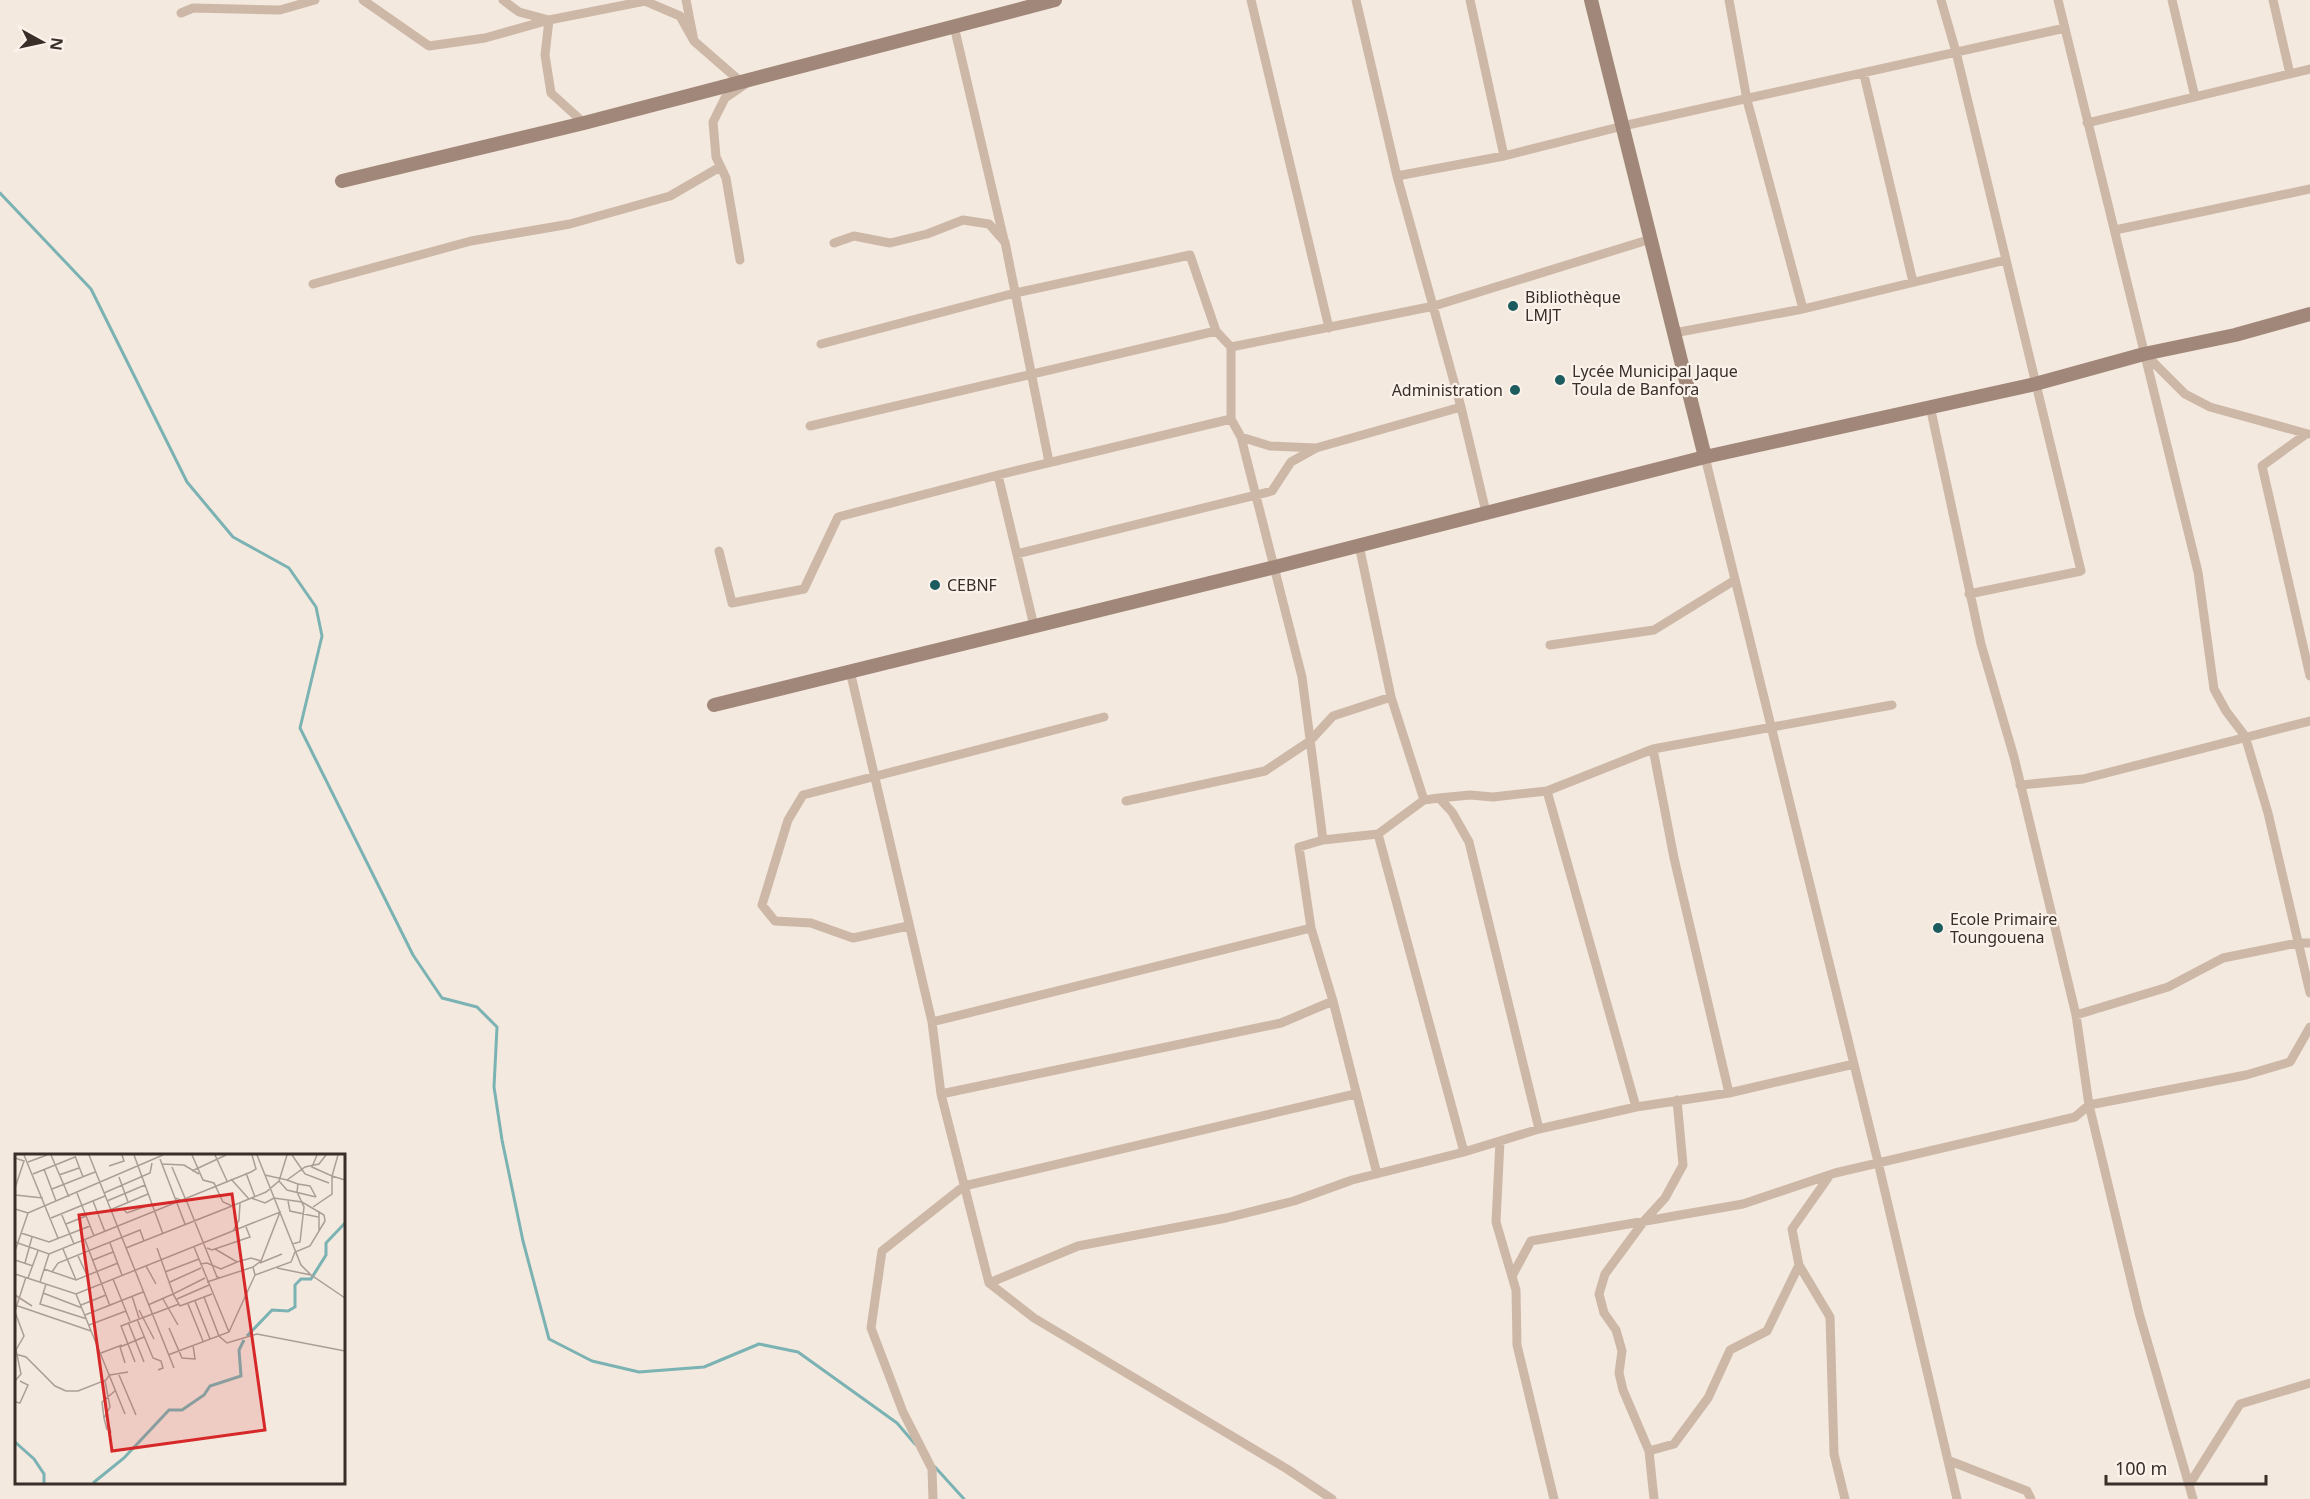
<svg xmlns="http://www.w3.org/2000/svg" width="2310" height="1499" font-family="'Noto Sans',sans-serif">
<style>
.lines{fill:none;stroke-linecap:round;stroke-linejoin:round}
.stream{stroke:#7bb2b3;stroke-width:3}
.street{stroke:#cdb8a8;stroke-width:9}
.secondary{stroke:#a18779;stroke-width:14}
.poi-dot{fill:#1c5c5e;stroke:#fbf3eb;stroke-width:2}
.labels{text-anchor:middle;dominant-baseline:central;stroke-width:4.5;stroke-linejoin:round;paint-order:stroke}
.poi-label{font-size:16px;fill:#3a2e29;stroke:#fbf3eb;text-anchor:start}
.inset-river{fill:none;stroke:#7bb2b3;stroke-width:3}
.inset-road{fill:none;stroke:#aa9e96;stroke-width:1.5}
.view{fill:#d62828;fill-opacity:0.15;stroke:#d62828;stroke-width:3}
.inset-edge{fill:none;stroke:#3a2e29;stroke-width:3}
</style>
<rect width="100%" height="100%" fill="#f4e9de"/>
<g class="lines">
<path class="stream" d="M 0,193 L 91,289 L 187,482 L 233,537 L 289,568 L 316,607 L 322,636 L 300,728 L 413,955 L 442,998 L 477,1007 L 497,1027 L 494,1087 L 502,1140 L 523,1241 L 549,1339 L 592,1361 L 639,1372 L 704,1367 L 759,1344 L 798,1352 L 897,1423 L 915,1444
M 935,1467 L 964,1499"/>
<path class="street" d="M 363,0 L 429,46 L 485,38 L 549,20 L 645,1 L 680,16 L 694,41
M 503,0 L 519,12 L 549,20 L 545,55 L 551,93 L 584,123
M 686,0 L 694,41 L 741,82
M 1251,0 L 1329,328
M 1356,0 L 1397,176 L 1461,407 L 1486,512
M 1470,0 L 1504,156
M 1729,0 L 1747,100 L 1803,309
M 1941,0 L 1956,52 L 2081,571 L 1969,594
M 2058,0 L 2198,572 L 2214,689 L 2226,711 L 2245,736 L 2268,813 L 2310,993
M 2172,0 L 2195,97
M 2273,0 L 2290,74
M 181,13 L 193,8 L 280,10 L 315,0
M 954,26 L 1004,240
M 1864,75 L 1913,282
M 2087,123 L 2310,69
M 1397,176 L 1504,156 L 1623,126 L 2065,28
M 2115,230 L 2310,189
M 834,243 L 854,236 L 890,243 L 927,234 L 963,220 L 989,224 L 1005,242 L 1049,462
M 740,260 L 726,178 L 716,157 L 713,122 L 725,98 L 747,83
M 313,284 L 471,241 L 570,224 L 670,196 L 720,167
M 1674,333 L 1803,309 L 2006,260
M 821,344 L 1015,293 L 1190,255 L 1216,331 L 1231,347 L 1231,419 L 1241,437 L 1302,677 L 1323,840
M 1231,347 L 1434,306 L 1651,239
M 2146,355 L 2185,394 L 2210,407 L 2308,434
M 1930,406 L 1981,644 L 2014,757 L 2076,1015 L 2089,1105 L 2139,1313 L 2189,1485
M 810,426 L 1216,331
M 2306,434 L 2262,466 L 2310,676
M 1241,437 L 1270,446 L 1316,448 L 1461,407
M 1705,457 L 1878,1162 L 1957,1499
M 998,475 L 1034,626
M 1359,545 L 1391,697 L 1424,800
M 719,551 L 732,603 L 804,589 L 838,517 L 998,475 L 1231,419
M 1017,554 L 1272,491 L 1291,462 L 1316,448
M 1550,645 L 1654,630 L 1735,580
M 850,671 L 932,1022 L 941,1094 L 989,1283 L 1034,1318 L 1287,1469 L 1332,1499
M 1653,749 L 1674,858 L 1729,1093
M 2020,785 L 2083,779 L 2310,721
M 1547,791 L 1636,1107
M 1439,798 L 1470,795 L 1493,797 L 1547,791 L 1653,749 L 1892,705
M 1126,801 L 1265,771 L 1310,741 L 1333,716 L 1391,697
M 1378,834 L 1464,1152
M 908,926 L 853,938 L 811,923 L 775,921 L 762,905 L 788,820 L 803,795 L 1104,717
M 2076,1015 L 2168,987 L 2223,958 L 2297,943 L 2310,943
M 932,1022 L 1311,928
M 941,1094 L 1281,1023 L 1333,1001
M 1500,1141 L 1496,1222 L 1516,1290 L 1517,1345 L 1554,1499
M 1377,1174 L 1333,1001 L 1311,928 L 1299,847 L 1323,840 L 1378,834 L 1424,800 L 1439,798 L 1452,812 L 1469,842 L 1539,1129
M 1830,1175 L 1792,1229 L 1799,1265 L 1830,1317 L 1834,1454 L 1845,1499
M 1512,1276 L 1531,1241 L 1743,1204 L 1835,1173 L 2075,1117 L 2089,1105 L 2246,1075 L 2290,1062 L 2310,1027
M 989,1283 L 1078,1246 L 1226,1218 L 1294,1201 L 1352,1180 L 1464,1152 L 1539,1129 L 1636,1107 L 1729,1093 L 1854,1064
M 1649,1451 L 1623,1390 L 1619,1373 L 1622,1351 L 1616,1330 L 1604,1313 L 1599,1294 L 1605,1274 L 1644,1221 L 1665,1198 L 1683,1165 L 1677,1100
M 1950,1461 L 2027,1491 L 2031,1499
M 933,1499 L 932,1469 L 903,1412 L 871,1328 L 882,1251 L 964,1186 L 1355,1094
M 1654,1499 L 1649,1451 L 1674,1444 L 1708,1398 L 1730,1350 L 1767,1331 L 1799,1265
M 2193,1499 L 2189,1485 L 2240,1404 L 2310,1383"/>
<path class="secondary" d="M 1591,0 L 1705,457
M 342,181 L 584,123 L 1055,0
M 714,705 L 1275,567 L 1705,457 L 2035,384 L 2144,354 L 2235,335 L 2310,314"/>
</g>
<g class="poi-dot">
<circle cx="1513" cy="306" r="6"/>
<circle cx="1560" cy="380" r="6"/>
<circle cx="1515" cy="390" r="6"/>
<circle cx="935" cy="585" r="6"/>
<circle cx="1938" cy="928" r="6"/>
</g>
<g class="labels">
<g class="poi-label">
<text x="1525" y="297">Bibliothèque<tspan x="1525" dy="18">LMJT</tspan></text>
<text x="1572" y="371">Lycée Municipal Jaque<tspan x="1572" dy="18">Toula de Banfora</tspan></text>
<text x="1503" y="390" text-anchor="end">Administration</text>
<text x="947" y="585">CEBNF</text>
<text x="1950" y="919">Ecole Primaire<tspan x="1950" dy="18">Toungouena</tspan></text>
</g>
</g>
<g transform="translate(15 1154)">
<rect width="330" height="330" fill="#f4e9de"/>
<path class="inset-river" d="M 232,182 L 257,156 L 273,157 L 280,153 L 280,131 L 286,125 L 296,125 L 311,101 L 311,89 L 330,69M 0,288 L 19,305 L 29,320 L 29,329M 78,329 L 109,304 L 154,256 L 167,256 L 189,241 L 195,232 L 226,222 L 224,196 L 229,186"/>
<path class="inset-road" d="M 9,1 L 43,84M 36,1 L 54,43M 74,1 L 159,214M 119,1 L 148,80M 177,1 L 188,26 L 199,29 L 208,48 L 217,52 L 251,38 L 264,27 L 272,1M 200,1 L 212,27M 242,1 L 286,111 L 296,121M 277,1 L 290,20 L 314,29M 323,1 L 317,22 L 330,26M 60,2 L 68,23M 0,4 L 9,7 L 0,34M 145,5 L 170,70M 13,8 L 32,1M 147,10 L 169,11 L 184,20M 94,12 L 109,7 L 107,1M 157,13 L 170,44M 29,15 L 41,47M 177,17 L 211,1M 231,19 L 240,43M 18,20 L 60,3M 44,21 L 64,14M 250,21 L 272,26 L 290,13 L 304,10 L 311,1M 104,23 L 113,48M 216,25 L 234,45M 272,26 L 283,30 L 282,38 L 289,53 L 285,88 L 277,90M 264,27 L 272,36 L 301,43M 283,30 L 295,32 L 301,43M 37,35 L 80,18M 62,39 L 79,82M 89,39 L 135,19 L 137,9M 0,41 L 28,44M 160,44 L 172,48 L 202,123 L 206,124M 78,47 L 90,78M 92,47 L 130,31M 273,47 L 275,57 L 303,63M 298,53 L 317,40 L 317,22 L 297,13 L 302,1M 0,55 L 13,59 L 148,1M 108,55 L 112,59 L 137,50M 95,56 L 133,40M 304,57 L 304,76M 46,59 L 59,90M 36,64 L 90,42M 51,70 L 71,62M 218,77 L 224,66 L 225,49M 6,79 L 34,88 L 75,72M 70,86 L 95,152M 0,88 L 34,100 L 236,18 L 241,15 L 237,1M 95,89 L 107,121M 179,93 L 214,178M 111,94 L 217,52M 142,94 L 158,139M 192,94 L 197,96 L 235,83 L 231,73M 48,95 L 61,126M 200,95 L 222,108 L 236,104 L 246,107M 0,97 L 13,59M 63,102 L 72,121M 0,106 L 18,112M 78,106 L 98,98M 10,109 L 17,83M 245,109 L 267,100M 185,110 L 192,109 L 206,115 L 222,108M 131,112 L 141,130M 262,114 L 296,121 L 330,144M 29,115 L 61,126 L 103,109M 37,118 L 43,109 L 125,76 L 129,87M 150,118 L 184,105M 0,120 L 61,140 L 265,58 L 246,107 L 238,113M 13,124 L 23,97M 190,124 L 158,140 L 165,152 L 197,140M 98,125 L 115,167M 25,128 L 34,100M 155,128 L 186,114M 192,128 L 238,113 L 240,121M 31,130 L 25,150 L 72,165M 28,139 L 67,154M 61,140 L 110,260M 0,141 L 17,152M 117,142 L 124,164M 189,143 L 204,182 L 212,189 L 242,180 L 330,197M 148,145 L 163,171M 162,145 L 194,131M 180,147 L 195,185M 173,150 L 188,187M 0,151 L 76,177M 66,151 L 91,141M 133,151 L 158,140M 124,156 L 139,185M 0,157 L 11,123M 0,158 L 9,182 L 1,196 L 6,220 L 0,227M 70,161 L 128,138M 122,165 L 138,204 L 146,207 L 148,214 L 143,216M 113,168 L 129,208M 74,171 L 111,157M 154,174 L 167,204 L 180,205 L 178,191M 86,199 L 107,191M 0,200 L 11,203 L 40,232 L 51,237 L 63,237 L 91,226 L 95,220M 153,201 L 214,178 L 240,121 L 276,108 L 280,98 L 295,92 L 310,67 L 309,61 L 287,48 L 259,44 L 250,49 L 236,44M 120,208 L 106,172 L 164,150M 110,209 L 105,193 L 129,183M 95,221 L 113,218M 104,221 L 121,261M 90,227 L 95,253 L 89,264 L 92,276M 0,248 L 5,249 L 13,231 L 5,227M 91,261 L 96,279M 89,264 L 87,248 L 101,236"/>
<path class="view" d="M 217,40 L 250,276 L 97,297 L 64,61 Z"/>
<rect width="330" height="330" class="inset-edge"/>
</g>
<g transform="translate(42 42) rotate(98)" stroke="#fbf3eb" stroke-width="4.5" paint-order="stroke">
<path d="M0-4.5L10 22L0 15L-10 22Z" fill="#3a2e29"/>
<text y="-9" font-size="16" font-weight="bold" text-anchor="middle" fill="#3a2e29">N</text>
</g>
<path d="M2106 1475v9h160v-9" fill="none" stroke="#3a2e29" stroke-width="3"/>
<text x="2115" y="1475" font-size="18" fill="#3a2e29" stroke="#fbf3eb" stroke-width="4.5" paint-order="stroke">100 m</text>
</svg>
